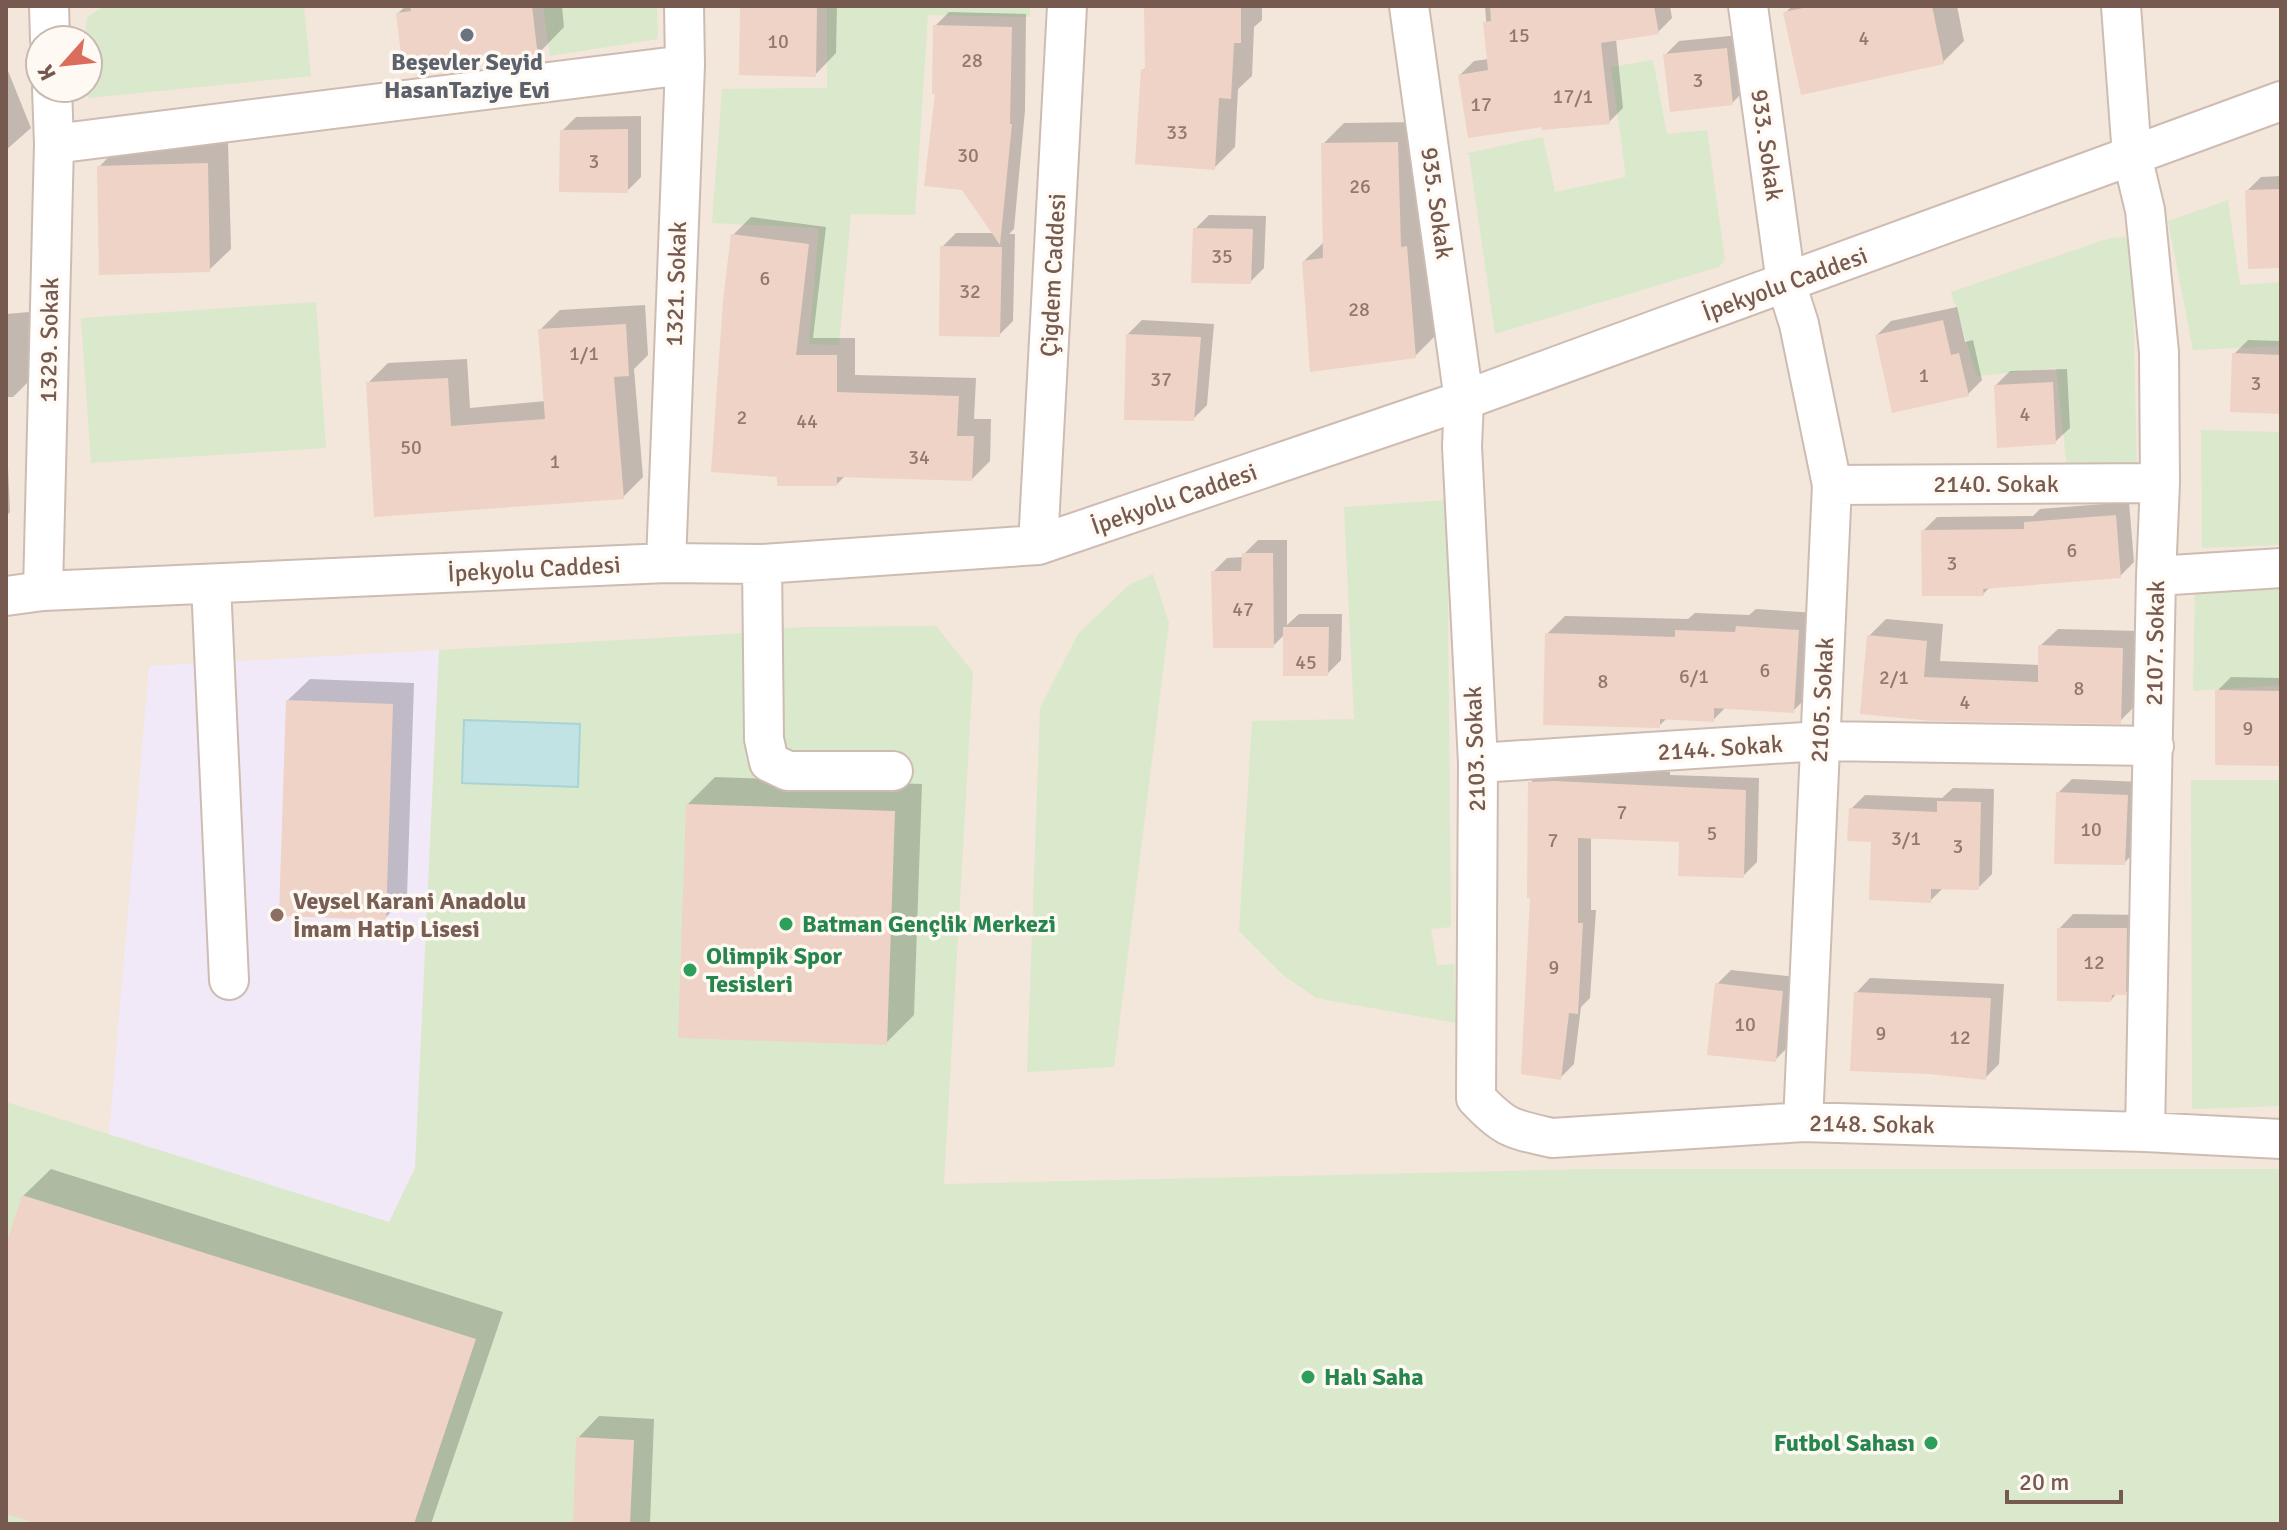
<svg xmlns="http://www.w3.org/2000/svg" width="2287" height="1530" font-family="Signika,sans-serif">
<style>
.residential{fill:#f3e6db;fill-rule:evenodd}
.education{fill:#f1e9f8}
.green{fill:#dae9cb}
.water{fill:#c2e3e4;stroke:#a9d3d6;stroke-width:2}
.shadow{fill:#0003}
.building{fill:#efd3c6}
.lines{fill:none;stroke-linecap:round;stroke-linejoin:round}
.minor-casing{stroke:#cebcb2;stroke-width:42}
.minor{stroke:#fff;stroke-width:38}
.worship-dot{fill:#6b7280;stroke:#fef9f3;stroke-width:3}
.education-dot{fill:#8d6e63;stroke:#fef9f3;stroke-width:3}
.leisure-dot{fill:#2e9e5b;stroke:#fef9f3;stroke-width:3}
.labels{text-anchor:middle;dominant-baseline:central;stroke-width:7;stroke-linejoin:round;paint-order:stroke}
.number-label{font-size:20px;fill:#94786e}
.worship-label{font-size:24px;font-weight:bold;fill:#5b616d;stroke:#fef9f3}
.street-label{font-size:24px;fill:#765a50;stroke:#fef9f3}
.education-label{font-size:24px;font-weight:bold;fill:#785e54;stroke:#fef9f3;text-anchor:start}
.leisure-label{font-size:24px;font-weight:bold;fill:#27864d;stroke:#fef9f3;text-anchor:start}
</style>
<rect width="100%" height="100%" fill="#fcf4ed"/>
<path class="residential" d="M 6,6 L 2281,6 L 2281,1524 L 6,1524 ZM 40,40 L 88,40 L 88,88 L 40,88 Z"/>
<path class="education" d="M 439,650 L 415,1169 L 389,1223 L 109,1135 L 149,666 Z"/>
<path class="green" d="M 110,6 L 304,6 L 311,76 L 88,98 L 88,40 L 84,40 L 87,17 L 101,8 Z
M 543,6 L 657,6 L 658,39 L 550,56 Z
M 827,6 L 1030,6 L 1030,17 L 928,15 L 915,215 L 851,214 L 839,345 L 809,344 L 819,228 L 712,223 L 722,89 L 827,88 Z
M 1653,60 L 1667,134 L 1707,130 L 1725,259 L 1719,267 L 1495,334 L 1469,154 L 1463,154 L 1543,137 L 1555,192 L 1626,177 L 1611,67 Z
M 2228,200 L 2240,285 L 2281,282 L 2281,346 L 2193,350 L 2168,221 Z
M 2125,237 L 2132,250 L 2137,473 L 2067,468 L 2056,368 L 1977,376 L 1951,292 L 2110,238 Z
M 316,302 L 326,448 L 91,463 L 81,318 Z
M 2201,430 L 2281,432 L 2281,545 L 2202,548 Z
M 1447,500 L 1451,927 L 1431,929 L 1437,965 L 1454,964 L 1456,1023 L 1316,998 L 1283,975 L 1239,931 L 1252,721 L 1354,719 L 1344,507 Z
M 1153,574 L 1169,623 L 1114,1067 L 1027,1072 L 1040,708 L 1078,634 L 1129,585 Z
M 2281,585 L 2281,685 L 2193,691 L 2195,587 Z
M 936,626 L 973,672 L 944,1184 L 1592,1169 L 2281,1169 L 2281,1524 L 6,1524 L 6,1102 L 389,1222 L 415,1168 L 439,650 L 730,634 L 801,627 Z
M 2191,780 L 2281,780 L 2281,1106 L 2192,1109 Z"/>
<path class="water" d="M 464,720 L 580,724 L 578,787 L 462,783 Z"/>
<path class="shadow" d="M 406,6 L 562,6 L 564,27 L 537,55 L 398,13 Z
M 742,6 L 837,6 L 836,53 L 815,75 Z
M 1146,6 L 1262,6 L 1262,20 L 1254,27 L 1252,76 L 1238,89 L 1235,147 L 1214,168 L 1143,70 L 1147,66 Z
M 1485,6 L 1670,6 L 1672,18 L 1658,32 L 1616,39 L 1623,108 L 1609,122 L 1460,75 L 1474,61 L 1489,59 Z
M 1792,6 L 1957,6 L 1964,41 L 1943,62 L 1785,13 Z
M 949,12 L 1026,14 L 1025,110 L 1014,229 L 1009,234 L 1015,234 L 1013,321 L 999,335 L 942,247 L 956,233 L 994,233 L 938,92 L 935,26 Z
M 1740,35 L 1746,89 L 1732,103 L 1665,55 L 1679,41 Z
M 6,66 L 31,128 L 6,150 Z
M 641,116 L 641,177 L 627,191 L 562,131 L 576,117 Z
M 1419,122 L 1436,335 L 1415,356 L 1304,261 L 1325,241 L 1323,144 L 1344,123 Z
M 228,143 L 231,249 L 209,270 L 99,167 L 120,145 Z
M 2281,176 L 2281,266 L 2247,191 L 2261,177 Z
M 1209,215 L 1266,216 L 1264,268 L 1250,282 L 1195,229 Z
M 751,217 L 826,227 L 813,338 L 855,338 L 855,375 L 976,378 L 974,419 L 991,419 L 990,461 L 972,479 L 846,475 L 837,484 L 733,235 Z
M 645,305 L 648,355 L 634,369 L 643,477 L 623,497 L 376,515 L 368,383 L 388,363 L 467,359 L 470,408 L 546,401 L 540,330 L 560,310 Z
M 1957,307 L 1965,342 L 1973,340 L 1982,380 L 1968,394 L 1877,335 L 1891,321 Z
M 30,312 L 33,377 L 13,397 L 6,397 L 6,314 Z
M 1142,320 L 1214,324 L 1207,405 L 1193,419 L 1128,334 Z
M 2248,340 L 2281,341 L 2281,412 L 2234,354 Z
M 2067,369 L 2070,428 L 2055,442 L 1996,385 L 2010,371 Z
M 6,422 L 10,512 L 6,516 Z
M 2129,502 L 2134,562 L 2120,576 L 1990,587 L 1983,594 L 1923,531 L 1937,517 L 2033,516 L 2040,509 Z
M 1258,540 L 1287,540 L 1287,625 L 1299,614 L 1342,614 L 1341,660 L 1327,674 L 1285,634 L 1273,646 L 1213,572 L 1227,558 L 1244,557 L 1244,554 Z
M 1756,609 L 1816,613 L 1811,693 L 1793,711 L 1726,707 L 1713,720 L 1667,718 L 1659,726 L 1547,634 L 1565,616 L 1688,619 L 1695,613 L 1749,615 Z
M 1886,619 L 1943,624 L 1940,661 L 2040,665 L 2040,646 L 2058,629 L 2139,631 L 2137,704 L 2120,721 L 1932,719 L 1869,636 Z
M 2231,677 L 2281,678 L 2281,764 L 2217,691 Z
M 310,679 L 414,683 L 407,897 L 385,918 L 288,700 Z
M 1544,769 L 1670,772 L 1670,775 L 1759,778 L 1757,862 L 1743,876 L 1681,840 L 1591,836 L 1591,910 L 1596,910 L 1590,998 L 1581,1007 L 1574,1064 L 1560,1078 L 1532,896 L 1530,783 Z
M 715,777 L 922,784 L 914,1015 L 886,1043 L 688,804 Z
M 2072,779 L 2141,782 L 2138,849 L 2124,863 L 2058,793 Z
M 1953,788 L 1994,789 L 1992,874 L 1978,888 L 1944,887 L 1930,901 L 1873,841 L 1851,809 L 1865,795 L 1942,798 Z
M 2073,914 L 2140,915 L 2139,979 L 2125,993 L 2117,993 L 2111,1000 L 2059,929 Z
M 1731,970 L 1796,977 L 1789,1046 L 1775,1060 L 1717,984 Z
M 1870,978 L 2004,984 L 1999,1064 L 1985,1078 L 1856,993 Z
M 51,1169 L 503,1312 L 431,1524 L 46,1524 L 6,1512 L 6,1252 L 23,1196 Z
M 599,1416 L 654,1419 L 650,1524 L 575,1524 L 578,1438 Z"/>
<path class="building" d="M 410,6 L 532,6 L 538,57 L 403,71 L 396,13 L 411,11 Z
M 740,6 L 817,6 L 816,77 L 739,75 Z
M 1144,6 L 1241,6 L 1241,43 L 1234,43 L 1231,99 L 1219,98 L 1215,170 L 1135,164 L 1141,69 L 1145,69 Z
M 1490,6 L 1654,6 L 1659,34 L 1601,43 L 1610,124 L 1542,130 L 1542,127 L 1468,138 L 1458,75 L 1488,70 L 1483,22 L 1491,21 Z
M 1813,6 L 1932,6 L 1944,64 L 1801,95 L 1783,12 Z
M 933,25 L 1012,27 L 1010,124 L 1012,124 L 1000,245 L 962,190 L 924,186 L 935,94 L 932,94 Z
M 1727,48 L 1733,105 L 1670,112 L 1663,54 Z
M 628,129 L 628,193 L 559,192 L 560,130 Z
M 1398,142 L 1401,247 L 1407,246 L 1416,358 L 1310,372 L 1302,261 L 1323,258 L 1321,143 Z
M 208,163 L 210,272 L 99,275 L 97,166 Z
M 2281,189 L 2281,268 L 2248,269 L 2245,190 Z
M 1193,228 L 1253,229 L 1251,284 L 1191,283 Z
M 731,234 L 809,244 L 796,355 L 837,355 L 837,392 L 959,396 L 957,436 L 974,436 L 972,481 L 837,477 L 837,486 L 777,486 L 777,477 L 711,472 L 723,301 Z
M 940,246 L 1002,247 L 1000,337 L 939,336 Z
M 1943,320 L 1951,355 L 1959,353 L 1969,396 L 1892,413 L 1875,335 Z
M 626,324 L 629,376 L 614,377 L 624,499 L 374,517 L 366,382 L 448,378 L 451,426 L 545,419 L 538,329 Z
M 1126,334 L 1201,337 L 1194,421 L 1124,420 Z
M 2232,353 L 2281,355 L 2281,414 L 2230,412 Z
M 2053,382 L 2056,444 L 1997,448 L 1994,385 Z
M 2116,515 L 2121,578 L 1983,589 L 1984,596 L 1922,596 L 1921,530 L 2024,529 L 2024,522 Z
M 1242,553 L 1273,553 L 1274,648 L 1213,648 L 1211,571 L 1241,571 Z
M 1736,626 L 1799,630 L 1794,713 L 1714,708 L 1714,722 L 1660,719 L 1660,728 L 1543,725 L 1545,633 L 1675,637 L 1675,630 L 1735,632 Z
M 1283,627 L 1329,627 L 1328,676 L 1283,676 Z
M 1867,635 L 1927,641 L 1924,677 L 2038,682 L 2038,645 L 2123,648 L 2121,724 L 1932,721 L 1860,714 Z
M 2215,690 L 2281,691 L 2281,766 L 2215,765 Z
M 286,700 L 393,704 L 386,920 L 279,916 Z
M 1555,781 L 1746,790 L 1744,878 L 1678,876 L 1679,842 L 1578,838 L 1578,923 L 1583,923 L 1578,1014 L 1569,1013 L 1561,1080 L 1521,1074 L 1530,898 L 1527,898 L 1528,782 Z
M 2056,792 L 2128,795 L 2125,865 L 2054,864 Z
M 1937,801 L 1981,802 L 1979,890 L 1931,889 L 1931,903 L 1869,900 L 1871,842 L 1847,841 L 1849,808 L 1937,812 Z
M 686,804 L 895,811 L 887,1045 L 678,1038 Z
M 2057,928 L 2127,928 L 2126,995 L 2112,995 L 2111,1002 L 2057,1001 Z
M 1715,983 L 1783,991 L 1776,1062 L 1707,1055 Z
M 1854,992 L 1991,998 L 1986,1080 L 1929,1074 L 1850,1071 Z
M 22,1195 L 476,1339 L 414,1524 L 39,1524 L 6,1514 L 6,1245 Z
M 576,1437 L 634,1440 L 630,1524 L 573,1524 Z"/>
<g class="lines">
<g class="minor-casing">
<path id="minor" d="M 49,6 L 50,40
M 1409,6 L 1464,400 L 1462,446 L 1478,763 L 1476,1098 C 1505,1129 1512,1129 1552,1138 L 1803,1122 L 2145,1132 L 2281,1139
M 1748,6 L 1786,283 L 1799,324 L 1832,485 L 1803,1122
M 2121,6 L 2132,156 L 2145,210 L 2159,352 L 2160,483 L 2156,576 L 2145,1132
M 54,144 L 685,65
M 1832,485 L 2160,483
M 1038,545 L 1067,6
M 666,563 L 685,65 L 684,6
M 762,564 L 764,739 L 769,762 L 788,771 L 893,771
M 2156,576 L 2281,568
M 211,584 L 229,980
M 43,591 L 54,144 L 52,88
M 6,596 L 43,591 L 666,563 L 762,564 L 1038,545 L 1464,400 L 2281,101
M 1478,763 L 1820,741 L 2154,746"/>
</g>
<use href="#minor" class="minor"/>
</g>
<circle class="worship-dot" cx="467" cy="35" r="8"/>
<circle class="education-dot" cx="277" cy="915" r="8"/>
<g class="leisure-dot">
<circle cx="786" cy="924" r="8"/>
<circle cx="690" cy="970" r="8"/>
<circle cx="1308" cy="1377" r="8"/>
<circle cx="1931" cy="1443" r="8"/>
</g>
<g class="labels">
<g class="number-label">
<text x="1519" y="35">15</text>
<text x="1864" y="38">4</text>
<text x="778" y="41">10</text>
<text x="972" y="60">28</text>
<text x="1698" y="80">3</text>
<text x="1573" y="96">17/1</text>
<text x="1481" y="104">17</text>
<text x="1177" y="132">33</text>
<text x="968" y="155">30</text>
<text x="594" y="161">3</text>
<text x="1360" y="186">26</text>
<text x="1222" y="256">35</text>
<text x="765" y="278">6</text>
<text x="970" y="291">32</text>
<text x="1359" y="309">28</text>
<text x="584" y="353">1/1</text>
<text x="1924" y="375">1</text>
<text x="1161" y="379">37</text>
<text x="2256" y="383">3</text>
<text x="2025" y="414">4</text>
<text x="742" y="417">2</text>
<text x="807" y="421">44</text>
<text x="411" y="447">50</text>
<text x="919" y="457">34</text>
<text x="555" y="461">1</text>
<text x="2072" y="550">6</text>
<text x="1952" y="563">3</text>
<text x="1243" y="609">47</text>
<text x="1306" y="662">45</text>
<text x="1765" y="670">6</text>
<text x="1694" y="676">6/1</text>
<text x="1894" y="677">2/1</text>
<text x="1603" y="681">8</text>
<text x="2079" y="688">8</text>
<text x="1965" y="702">4</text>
<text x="2248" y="728">9</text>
<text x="1622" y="812">7</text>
<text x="2091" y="829">10</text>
<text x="1712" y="833">5</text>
<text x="1906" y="838">3/1</text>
<text x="1553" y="840">7</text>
<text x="1958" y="846">3</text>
<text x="2094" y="962">12</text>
<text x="1554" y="967">9</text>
<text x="1745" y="1024">10</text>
<text x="1881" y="1033">9</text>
<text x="1960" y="1037">12</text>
</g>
<g class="worship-label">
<text x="467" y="62">Beşevler Seyid<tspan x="467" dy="28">HasanTaziye Evi</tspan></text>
</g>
<g class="street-label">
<text transform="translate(1767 145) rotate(82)">933. Sokak</text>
<text transform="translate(1437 203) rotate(82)">935. Sokak</text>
<text transform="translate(1053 275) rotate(-87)">Çigdem Caddesi</text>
<text transform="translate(676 284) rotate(-88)">1321. Sokak</text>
<text transform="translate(1785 284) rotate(-20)">İpekyolu Caddesi</text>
<text transform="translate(49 340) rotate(-89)">1329. Sokak</text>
<text x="1996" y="484">2140. Sokak</text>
<text transform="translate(1174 499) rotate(-19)">İpekyolu Caddesi</text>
<text transform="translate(534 569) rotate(-3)">İpekyolu Caddesi</text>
<text transform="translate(2155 643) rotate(-89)">2107. Sokak</text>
<text transform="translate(1822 700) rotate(-87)">2105. Sokak</text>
<text transform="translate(1720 748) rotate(-4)">2144. Sokak</text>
<text transform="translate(1475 749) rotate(-92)">2103. Sokak</text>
<text transform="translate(1872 1124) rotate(1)">2148. Sokak</text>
</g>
<g class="education-label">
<text x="293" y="901">Veysel Karani Anadolu<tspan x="293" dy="28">İmam Hatip Lisesi</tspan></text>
</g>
<g class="leisure-label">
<text x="802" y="924">Batman Gençlik Merkezi</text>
<text x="706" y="956">Olimpik Spor<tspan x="706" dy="28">Tesisleri</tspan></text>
<text x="1324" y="1377">Halı Saha</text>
<text x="1915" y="1443" text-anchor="end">Futbol Sahası</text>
</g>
</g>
<rect width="2287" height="1530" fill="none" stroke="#765a50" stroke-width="16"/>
<g transform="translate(64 64) rotate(243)"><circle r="38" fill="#fef9f3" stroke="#c8b9b2" stroke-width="2"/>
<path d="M0-6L14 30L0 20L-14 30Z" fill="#db6d5c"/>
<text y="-12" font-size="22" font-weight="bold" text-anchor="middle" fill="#765a50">K</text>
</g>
<path d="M2007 1490v12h114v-12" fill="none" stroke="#765a50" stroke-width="4"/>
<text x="2019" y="1490" font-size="24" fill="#765a50" stroke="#fef9f3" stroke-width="6" paint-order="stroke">20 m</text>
</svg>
